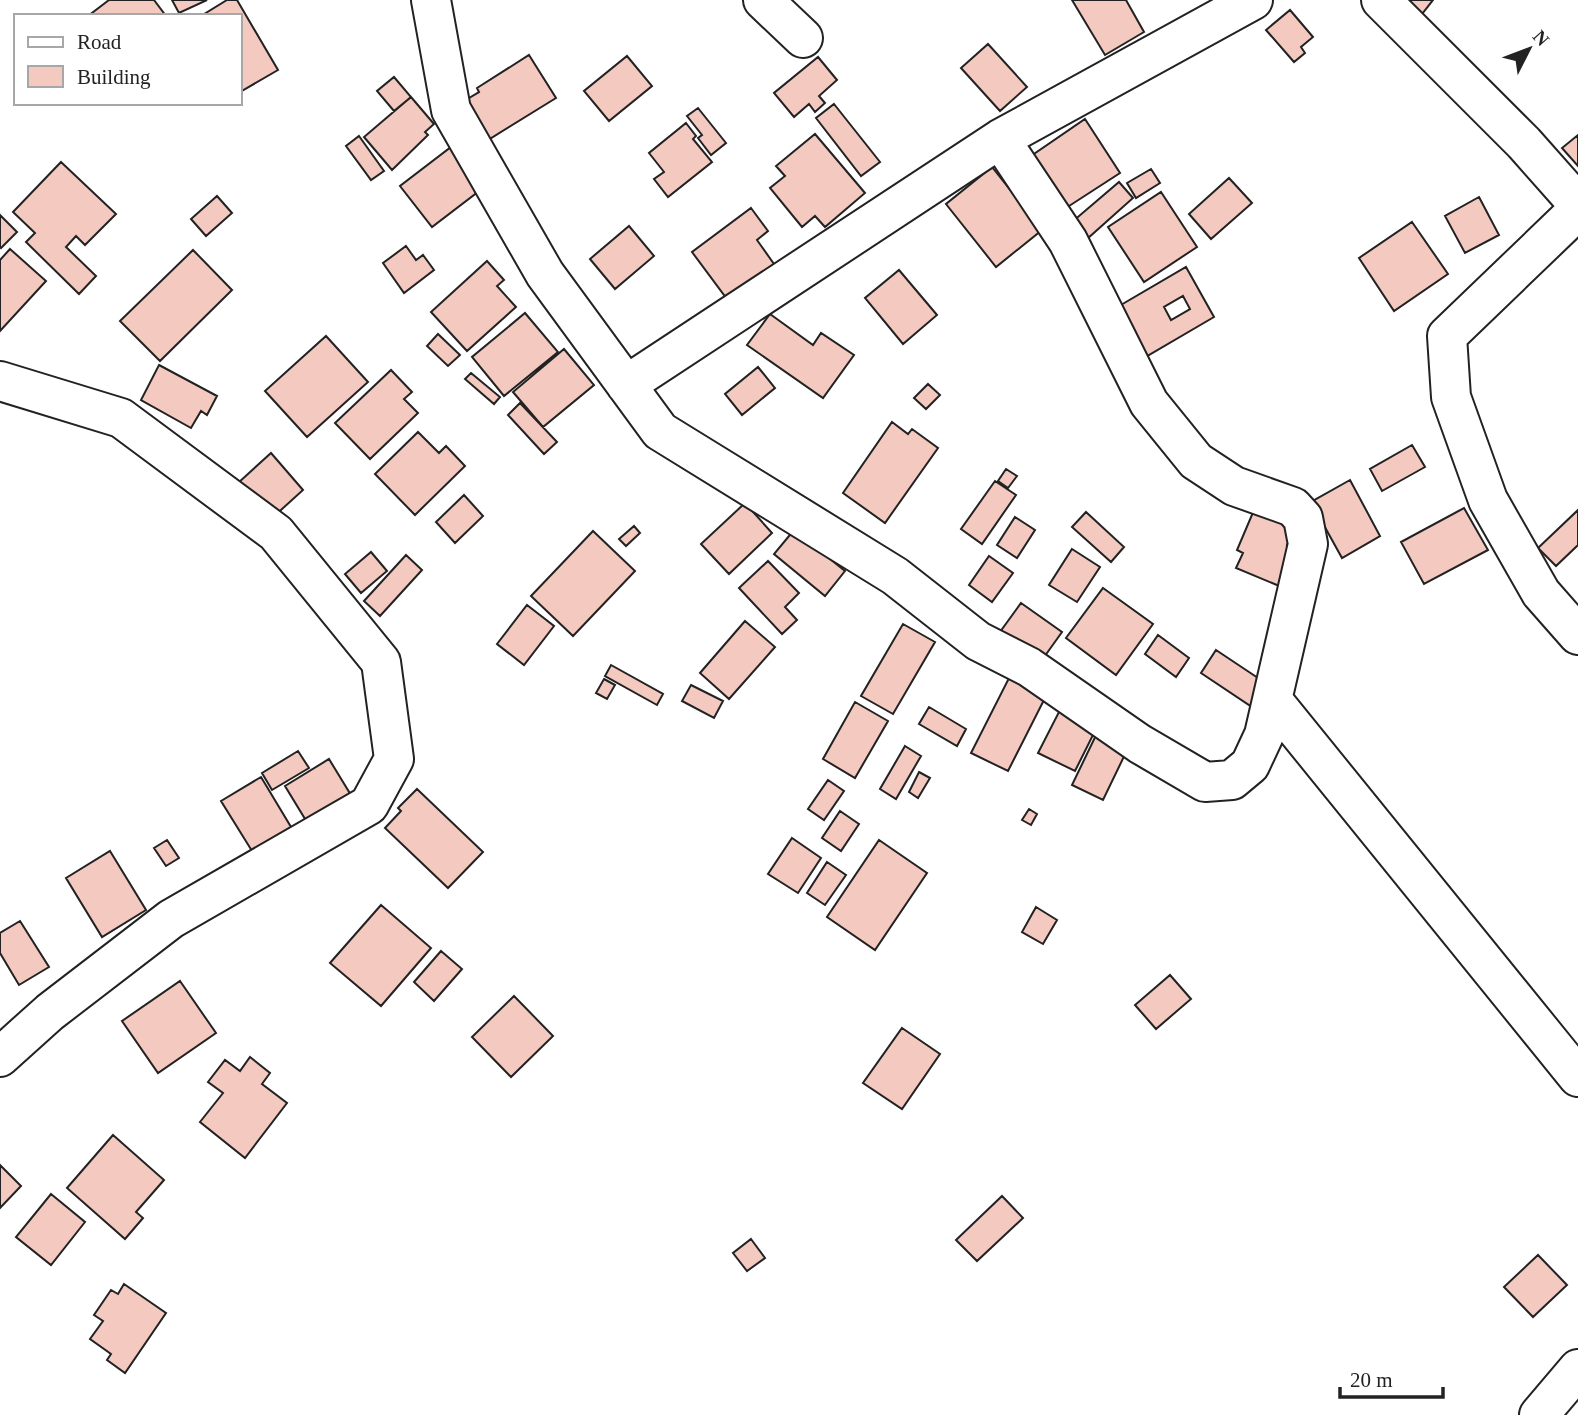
<svg xmlns="http://www.w3.org/2000/svg" width="1578" height="1415" font-family="Georgia,serif">
<style>
.building{fill:#f3c9c0;stroke:#222;stroke-width:2;fill-rule:evenodd}
.lines{fill:none;stroke-linecap:round;stroke-linejoin:round}
.minor-casing{stroke:#222;stroke-width:42}
.minor{stroke:#fff;stroke-width:38}
</style>
<rect width="100%" height="100%" fill="#fff"/>
<path class="building" d="M 109,0 L 154,0 L 166,16 L 88,16 Z
M 172,0 L 207,0 L 179,13 Z
M 227,0 L 237,0 L 278,70 L 240,92 L 240,16 L 201,16 Z
M 1072,0 L 1126,0 L 1144,32 L 1105,55 Z
M 1405,0 L 1433,0 L 1422,14 Z
M 1290,10 L 1313,37 L 1301,47 L 1305,53 L 1294,62 L 1266,30 Z
M 988,44 L 1027,87 L 1000,111 L 961,68 Z
M 529,55 L 556,98 L 488,140 L 464,101 L 479,92 L 477,88 Z
M 627,56 L 652,86 L 609,121 L 584,91 Z
M 818,57 L 837,80 L 819,96 L 825,103 L 815,112 L 809,104 L 794,117 L 774,93 Z
M 394,77 L 411,97 L 394,111 L 377,91 Z
M 411,97 L 434,124 L 425,132 L 428,135 L 392,170 L 364,137 Z
M 834,104 L 880,162 L 861,176 L 816,118 Z
M 698,108 L 726,143 L 711,155 L 698,138 L 702,135 L 687,116 Z
M 1085,119 L 1120,173 L 1066,208 L 1031,156 Z
M 686,123 L 696,136 L 693,139 L 712,162 L 668,197 L 654,179 L 664,172 L 649,153 Z
M 815,134 L 865,193 L 825,227 L 815,216 L 802,227 L 770,188 L 785,176 L 776,166 Z
M 1578,135 L 1578,166 L 1562,148 Z
M 359,136 L 384,171 L 371,180 L 346,146 Z
M 451,147 L 483,188 L 432,227 L 400,186 Z
M 61,162 L 116,214 L 85,245 L 76,236 L 66,247 L 96,276 L 79,294 L 26,242 L 35,233 L 13,212 Z
M 992,167 L 1042,230 L 996,267 L 946,204 Z
M 1151,169 L 1160,183 L 1136,198 L 1127,183 Z
M 1229,178 L 1252,203 L 1211,239 L 1189,214 Z
M 1119,182 L 1133,198 L 1087,239 L 1072,222 Z
M 1161,192 L 1197,247 L 1144,282 L 1108,227 Z
M 217,196 L 232,213 L 206,236 L 191,219 Z
M 1479,197 L 1499,235 L 1465,253 L 1445,216 Z
M 751,208 L 768,231 L 757,240 L 774,264 L 727,299 L 692,252 Z
M 0,215 L 17,232 L 1,248 L 0,247 Z
M 1412,222 L 1448,274 L 1394,311 L 1359,258 Z
M 629,226 L 654,256 L 615,289 L 590,259 Z
M 406,246 L 416,260 L 423,255 L 434,270 L 404,293 L 383,263 Z
M 10,249 L 46,281 L 0,331 L 0,260 Z
M 193,250 L 232,290 L 160,361 L 120,321 Z
M 487,261 L 504,280 L 497,286 L 516,307 L 467,351 L 431,312 Z
M 1186,267 L 1214,317 L 1142,359 L 1114,309 ZM 1183,296 L 1190,309 L 1171,320 L 1164,307 Z
M 899,270 L 937,315 L 903,344 L 865,298 Z
M 525,313 L 558,352 L 504,396 L 472,357 Z
M 770,314 L 813,345 L 821,333 L 854,355 L 823,398 L 747,345 Z
M 438,334 L 460,355 L 448,366 L 427,346 Z
M 326,336 L 368,382 L 307,437 L 265,391 Z
M 564,349 L 594,385 L 543,427 L 513,392 Z
M 159,365 L 217,396 L 207,415 L 201,411 L 191,428 L 141,400 Z
M 758,367 L 775,388 L 742,415 L 725,394 Z
M 391,370 L 412,392 L 404,399 L 418,413 L 370,459 L 335,423 Z
M 471,373 L 500,397 L 494,404 L 465,379 Z
M 928,384 L 940,395 L 926,409 L 914,398 Z
M 520,403 L 557,442 L 544,454 L 508,415 Z
M 892,422 L 908,434 L 912,429 L 938,448 L 885,523 L 843,493 Z
M 418,432 L 439,453 L 446,446 L 465,466 L 415,515 L 375,474 Z
M 1412,445 L 1425,467 L 1382,491 L 1370,469 Z
M 271,453 L 303,490 L 271,519 L 238,483 Z
M 1006,469 L 1017,476 L 1008,488 L 998,481 Z
M 1350,480 L 1380,536 L 1342,558 L 1311,502 Z
M 995,481 L 1016,495 L 982,544 L 961,529 Z
M 464,495 L 483,516 L 455,543 L 436,522 Z
M 745,503 L 772,533 L 729,574 L 701,544 Z
M 1464,508 L 1488,550 L 1424,584 L 1401,542 Z
M 1254,510 L 1295,527 L 1287,545 L 1300,550 L 1284,588 L 1236,568 L 1243,553 L 1237,550 Z
M 1578,510 L 1578,545 L 1556,566 L 1538,548 Z
M 1086,512 L 1124,547 L 1111,562 L 1072,527 Z
M 1015,517 L 1035,530 L 1017,558 L 997,545 Z
M 634,526 L 640,533 L 626,546 L 619,539 Z
M 794,530 L 845,571 L 825,596 L 774,554 Z
M 593,531 L 635,571 L 573,636 L 531,596 Z
M 1072,549 L 1100,567 L 1077,602 L 1049,585 Z
M 371,552 L 387,571 L 361,593 L 345,574 Z
M 406,555 L 422,570 L 380,616 L 364,601 Z
M 989,556 L 1013,573 L 992,602 L 969,585 Z
M 768,561 L 799,593 L 785,607 L 797,620 L 782,634 L 739,588 Z
M 1103,588 L 1153,624 L 1116,675 L 1066,638 Z
M 1021,603 L 1062,632 L 1042,660 L 1000,632 Z
M 527,605 L 554,626 L 524,665 L 497,644 Z
M 745,621 L 775,647 L 729,699 L 700,673 Z
M 903,624 L 935,642 L 893,714 L 861,696 Z
M 1158,635 L 1189,658 L 1176,677 L 1145,654 Z
M 1216,650 L 1267,684 L 1252,707 L 1201,673 Z
M 611,665 L 663,694 L 657,705 L 605,676 Z
M 1009,678 L 1046,696 L 1008,771 L 971,753 Z
M 604,679 L 615,685 L 607,699 L 596,693 Z
M 691,685 L 723,701 L 714,718 L 682,701 Z
M 855,702 L 888,721 L 855,778 L 823,759 Z
M 929,707 L 966,729 L 957,746 L 919,724 Z
M 1061,708 L 1097,727 L 1075,771 L 1038,753 Z
M 1099,729 L 1130,744 L 1103,800 L 1072,785 Z
M 905,746 L 921,756 L 896,799 L 880,789 Z
M 298,751 L 309,768 L 272,790 L 262,773 Z
M 329,759 L 357,805 L 313,832 L 285,786 Z
M 919,772 L 930,778 L 918,798 L 909,792 Z
M 261,777 L 291,827 L 252,851 L 221,801 Z
M 828,780 L 844,791 L 824,820 L 808,809 Z
M 417,789 L 483,852 L 448,888 L 385,828 L 401,811 L 398,808 Z
M 1029,809 L 1037,814 L 1031,825 L 1022,820 Z
M 840,811 L 859,824 L 841,851 L 822,838 Z
M 792,838 L 821,858 L 798,893 L 768,874 Z
M 167,840 L 179,858 L 166,866 L 154,848 Z
M 879,840 L 927,873 L 875,950 L 827,917 Z
M 110,851 L 146,910 L 102,937 L 66,878 Z
M 827,862 L 846,875 L 825,905 L 807,893 Z
M 381,905 L 431,948 L 381,1006 L 330,963 Z
M 1036,907 L 1057,920 L 1043,944 L 1022,932 Z
M 20,921 L 49,967 L 19,985 L 0,953 L 0,933 Z
M 441,951 L 462,969 L 434,1001 L 414,982 Z
M 1170,975 L 1191,999 L 1156,1029 L 1135,1005 Z
M 180,981 L 216,1033 L 158,1073 L 122,1021 Z
M 514,996 L 553,1036 L 511,1077 L 472,1037 Z
M 902,1028 L 940,1054 L 902,1109 L 863,1083 Z
M 250,1057 L 270,1073 L 262,1084 L 287,1103 L 245,1158 L 200,1122 L 223,1093 L 208,1082 L 225,1060 L 240,1071 Z
M 113,1135 L 164,1180 L 136,1212 L 143,1218 L 125,1239 L 67,1188 Z
M 0,1165 L 21,1186 L 0,1208 Z
M 51,1194 L 85,1222 L 51,1265 L 16,1237 Z
M 1002,1196 L 1023,1218 L 977,1261 L 956,1240 Z
M 751,1239 L 765,1258 L 747,1271 L 733,1253 Z
M 1538,1255 L 1567,1285 L 1533,1317 L 1504,1287 Z
M 124,1284 L 166,1313 L 125,1373 L 107,1360 L 111,1354 L 90,1339 L 103,1321 L 94,1315 L 111,1290 L 118,1294 Z"/>
<g class="lines">
<g class="minor-casing">
<path id="minor" d="M 431,0 L 451,110 L 545,274 L 660,431 L 895,576 L 978,641 L 1029,667 L 1140,744 L 1205,782 L 1232,780 L 1250,765 L 1264,735 L 1308,544 L 1303,518 L 1293,507 L 1234,486 L 1196,461 L 1149,403 L 1068,241 L 1000,139
M 763,0 L 803,38
M 1381,0 L 1524,143 L 1578,204
M 1578,210 L 1447,336 L 1451,397 L 1488,500 L 1541,593 L 1578,635
M 0,381 L 121,418 L 276,533 L 381,662 L 394,759 L 369,805 L 171,919 L 50,1012 L 0,1057
M 626,385 L 1000,139 L 1253,0
M 1274,702 L 1578,1077
M 1539,1415 L 1578,1369"/>
</g>
<use href="#minor" class="minor"/>
</g>
<rect x="14" y="14" width="228" height="91" fill="#ffffff" stroke="#a7a7a7" stroke-width="2"/>
<rect x="28" y="37" width="35" height="10" fill="#ffffff" stroke="#a7a7a7" stroke-width="2"/>
<text x="77" y="49" font-size="21" fill="#222222">Road</text>
<rect x="28" y="66" width="35" height="21" fill="#f3c9c0" stroke="#a7a7a7" stroke-width="2"/>
<text x="77" y="84" font-size="21" fill="#222222">Building</text>
<g transform="translate(1529 49) rotate(48)" stroke="#ffffff" stroke-width="5" paint-order="stroke">
<path d="M0-5L12 26L0 18L-12 26Z" fill="#222222"/>
<text y="-10" font-size="19" font-weight="bold" text-anchor="middle" fill="#222222">N</text>
</g>
<path d="M1340 1387v10h103v-10" fill="none" stroke="#222222" stroke-width="3.5"/>
<text x="1350" y="1387" font-size="21" fill="#222222" stroke="#ffffff" stroke-width="5" paint-order="stroke">20 m</text>
</svg>
